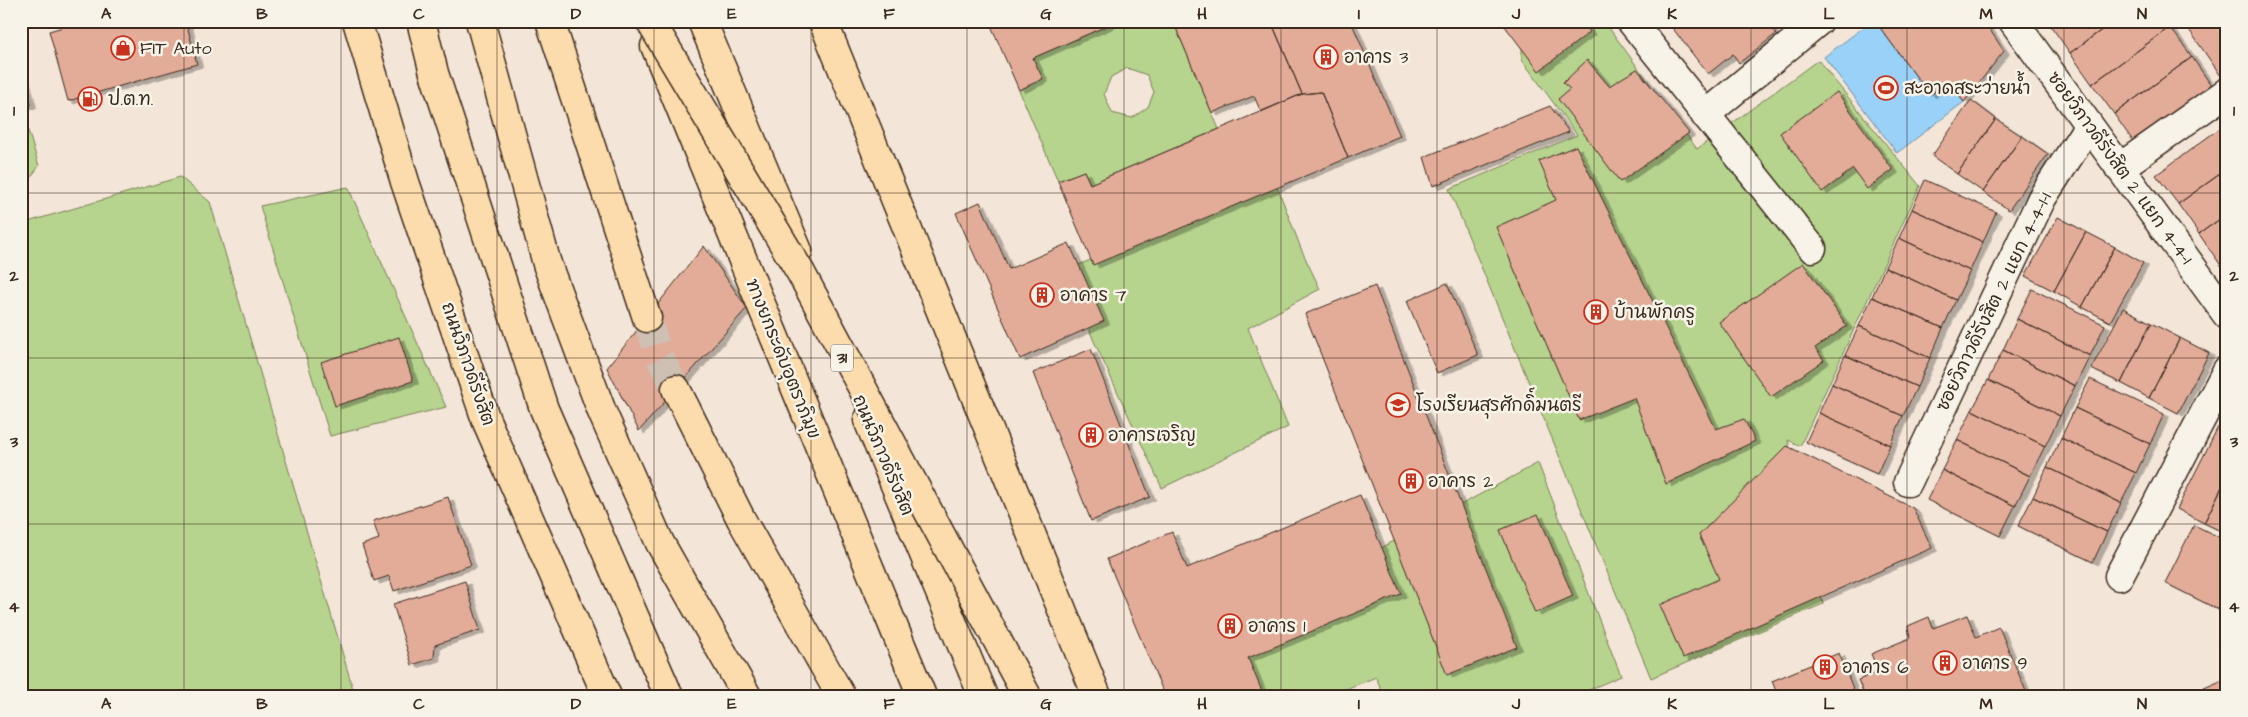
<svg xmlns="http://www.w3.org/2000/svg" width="2248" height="717" font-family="'Architects Daughter','Playpen Sans Thai',sans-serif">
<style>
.green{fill:#b6d48d;stroke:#787f56;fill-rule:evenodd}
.water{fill:#99d1f8;stroke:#738ea1}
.building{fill:#e3ac99;stroke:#3b2a1e;filter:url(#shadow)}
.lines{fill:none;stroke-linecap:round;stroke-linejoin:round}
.highway-tunnel{stroke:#cec0b3;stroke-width:28;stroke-dasharray:28 14;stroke-linecap:butt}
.minor-casing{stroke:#3b2a1e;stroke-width:31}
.major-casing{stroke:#3b2a1e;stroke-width:31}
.highway-casing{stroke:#3b2a1e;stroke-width:31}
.minor{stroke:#f7f3e8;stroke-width:28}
.major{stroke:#fcdcac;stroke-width:28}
.highway{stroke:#fcdcac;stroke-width:28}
.highway-bridge-casing{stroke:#3b2a1e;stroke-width:31;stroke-linecap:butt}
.highway-bridge{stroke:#fcdcac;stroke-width:28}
.grid{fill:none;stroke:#3b2a1e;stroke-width:1;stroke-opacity:0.55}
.labels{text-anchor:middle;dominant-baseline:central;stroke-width:5;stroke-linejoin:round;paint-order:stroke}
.shield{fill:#f7f3e8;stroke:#73665b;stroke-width:1}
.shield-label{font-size:16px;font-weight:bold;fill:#3b2a1e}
.poi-label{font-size:18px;fill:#3b2a1e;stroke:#f7f3e8;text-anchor:start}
.street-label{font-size:18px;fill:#3b2a1e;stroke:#f7f3e8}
.neatline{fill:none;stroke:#3b2a1e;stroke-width:2}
.grid-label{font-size:16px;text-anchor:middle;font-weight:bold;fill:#3b2a1e}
</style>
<defs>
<filter id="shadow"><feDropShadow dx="5.5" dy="3" stdDeviation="0" flood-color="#0004"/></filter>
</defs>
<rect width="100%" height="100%" fill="#f3e5d8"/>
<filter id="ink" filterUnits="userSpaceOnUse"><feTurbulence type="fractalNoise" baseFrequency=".02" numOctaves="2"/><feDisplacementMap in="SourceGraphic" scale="10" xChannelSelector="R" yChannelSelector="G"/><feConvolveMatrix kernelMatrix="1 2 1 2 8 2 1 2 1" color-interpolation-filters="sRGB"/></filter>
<g filter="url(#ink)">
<path class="green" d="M 1118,21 L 1173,21 L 1219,129 L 1090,184 L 1084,171 L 1058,181 L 1019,90 L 1042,79 L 1033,58 ZM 1127,68 L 1147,75 L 1154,92 L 1148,107 L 1132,118 L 1112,113 L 1104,94 L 1111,77 Z
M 1522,21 L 1604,21 L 1697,149 L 1818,60 L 1920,186 L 1803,440 L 1800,446 L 1788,440 L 1823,604 L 1651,678 L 1449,189 L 1577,135 L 1522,60 Z
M 26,124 L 39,166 L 26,184 L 21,185 L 21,126 Z
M 180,177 L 210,202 L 355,696 L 21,696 L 21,224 Z
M 1275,181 L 1302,251 L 1320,289 L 1248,328 L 1288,427 L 1162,488 L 1093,339 L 1067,270 Z
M 348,187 L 446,407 L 330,436 L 260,206 Z
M 1538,463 L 1621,676 L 1574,696 L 1384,696 L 1376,677 L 1328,696 L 1262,696 L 1228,631 Z"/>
<path class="water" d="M 1872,21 L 1875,21 L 1929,94 L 1948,81 L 1964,102 L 1897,153 L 1824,57 Z"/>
<path class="building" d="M 84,21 L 186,21 L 197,64 L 68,101 L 49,31 Z
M 989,21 L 1118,21 L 1033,58 L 1043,79 L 1019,90 Z
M 1173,21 L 1271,21 L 1302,94 L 1261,112 L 1254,96 L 1212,113 Z
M 1271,21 L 1351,21 L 1400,136 L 1348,158 L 1321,92 L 1302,94 Z
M 1501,21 L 1582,21 L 1590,32 L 1539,71 Z
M 1667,21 L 1766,21 L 1776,34 L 1739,63 L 1733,54 L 1708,74 Z
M 1875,21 L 1984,21 L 2004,51 L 1964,102 L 1948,81 L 1930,95 Z
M 2050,21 L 2114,21 L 2070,53 L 2048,22 Z
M 2114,21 L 2167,21 L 2170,27 L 2092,84 L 2070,53 Z
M 2183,21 L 2227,21 L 2227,72 L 2221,76 Z
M 2170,27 L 2192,57 L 2114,114 L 2092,84 Z
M 2192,57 L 2213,88 L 2135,144 L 2114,114 Z
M 1587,60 L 1609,86 L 1637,69 L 1689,133 L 1620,182 L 1558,99 L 1570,89 L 1563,83 Z
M 21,66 L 31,105 L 21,107 Z
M 1321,92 L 1348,158 L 1093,265 L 1058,181 L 1084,171 L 1090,184 L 1302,94 Z
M 1837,92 L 1893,170 L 1867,189 L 1853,169 L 1822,192 L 1780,133 Z
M 1971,100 L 1996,119 L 1957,174 L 1932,156 Z
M 1550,106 L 1569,132 L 1433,186 L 1424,157 Z
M 1996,119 L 2022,136 L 1983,192 L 1957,174 Z
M 2227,123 L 2227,169 L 2178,204 L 2156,175 Z
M 2022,136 L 2048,154 L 2009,210 L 1983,192 Z
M 1576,146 L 1716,429 L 1744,419 L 1755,441 L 1666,484 L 1634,398 L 1579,420 L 1496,227 L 1556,200 L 1539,161 Z
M 2227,169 L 2227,214 L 2199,234 L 2178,204 Z
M 1925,180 L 1996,212 L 1983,242 L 1912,209 Z
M 980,202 L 1009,269 L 1069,243 L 1104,321 L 1020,359 L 956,213 Z
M 1912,209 L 1983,242 L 1970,271 L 1899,238 Z
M 2227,214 L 2227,259 L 2220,264 L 2199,234 Z
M 2058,217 L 2086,232 L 2054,291 L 2025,276 Z
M 2086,232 L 2115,247 L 2082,307 L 2054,291 Z
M 1899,238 L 1970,271 L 1956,300 L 1885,267 Z
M 704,246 L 747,308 L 639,431 L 607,368 Z
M 2115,247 L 2143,263 L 2110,322 L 2082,307 Z
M 2227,259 L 2227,272 L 2220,264 Z
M 1803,263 L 1847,326 L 1815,348 L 1824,360 L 1771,397 L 1719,322 Z
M 1885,267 L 1956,300 L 1943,328 L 1872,297 Z
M 1447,283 L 1478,355 L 1437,373 L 1407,301 Z
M 1375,286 L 1517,647 L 1447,675 L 1305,314 Z
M 2032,289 L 2105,325 L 2090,356 L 2017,319 Z
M 1872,297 L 1943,328 L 1930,358 L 1859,326 Z
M 2123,308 L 2151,323 L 2121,383 L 2091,369 Z
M 2017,319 L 2090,356 L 2075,386 L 2003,350 Z
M 2151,323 L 2180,338 L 2149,398 L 2121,383 Z
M 1859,326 L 1930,358 L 1917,387 L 1845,355 Z
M 399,337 L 413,381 L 335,406 L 321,362 Z
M 2180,338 L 2209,353 L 2178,413 L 2149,398 Z
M 1091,349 L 1150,497 L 1091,521 L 1033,373 Z
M 2003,350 L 2075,386 L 2060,416 L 1988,380 Z
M 1845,355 L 1917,387 L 1903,416 L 1832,384 Z
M 2090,379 L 2164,414 L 2150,444 L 2075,408 Z
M 1988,380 L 2060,416 L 2045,446 L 1972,410 Z
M 1832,384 L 1903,416 L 1890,445 L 1819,413 Z
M 2075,408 L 2150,444 L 2136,473 L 2061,438 Z
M 1972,410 L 2045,446 L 2030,476 L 1957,440 Z
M 1819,413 L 1890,445 L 1877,474 L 1806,442 Z
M 2218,427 L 2227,431 L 2227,477 L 2204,523 L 2177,509 Z
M 2061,438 L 2136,473 L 2121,503 L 2047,467 Z
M 1957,440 L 2030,476 L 2015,506 L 1942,470 Z
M 1787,446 L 1913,508 L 1932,548 L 1683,658 L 1660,605 L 1719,579 L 1699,535 Z
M 2047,467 L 2121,503 L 2107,532 L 2033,497 Z
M 1942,470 L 2015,506 L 2000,536 L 1927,500 Z
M 2227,477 L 2227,534 L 2204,523 Z
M 1360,495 L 1401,594 L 1248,658 L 1264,696 L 1165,696 L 1107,559 L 1172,532 L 1187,568 Z
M 448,497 L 471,565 L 394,591 L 389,576 L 374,581 L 362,545 L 379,539 L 373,521 Z
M 2033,497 L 2107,532 L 2093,562 L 2018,526 Z
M 1538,514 L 1573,596 L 1535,613 L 1500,530 Z
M 2194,525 L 2227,541 L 2225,613 L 2165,583 Z
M 465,581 L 480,630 L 435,645 L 434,658 L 412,665 L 393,604 Z
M 1967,615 L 1976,637 L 1999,627 L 2028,696 L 1865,696 L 1858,680 L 1879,672 L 1871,654 L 1910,638 L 1908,626 L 1929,617 L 1933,628 Z
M 2227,627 L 2227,649 L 2218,644 Z
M 1839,653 L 1856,696 L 1778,696 L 1772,681 Z
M 2225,679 L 2227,696 L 2186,696 Z"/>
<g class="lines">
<path class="highway-tunnel" d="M 647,318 L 659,356 L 676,389"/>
<g class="minor-casing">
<path id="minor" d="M 1631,21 L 1812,248
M 2013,21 L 2227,315
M 1705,115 L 1819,21
M 2119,168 L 2227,92
M 1908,482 L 2042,198 L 2089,125
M 2119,576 L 2227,370"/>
</g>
<g class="major-casing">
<path id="major" d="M 357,21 L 405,182 L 486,420 L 607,696
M 823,21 L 1097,696"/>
</g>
<g class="highway-casing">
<path id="highway" d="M 421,21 L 434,73 L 544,409 L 669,696
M 480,21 L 547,264 L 602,412 L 660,543 L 747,696
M 550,21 L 647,318
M 702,21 L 798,251
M 655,46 L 922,696
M 676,389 L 741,519 L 841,696
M 868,420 L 983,696"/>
</g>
<use href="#minor" class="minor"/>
<use href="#major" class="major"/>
<use href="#highway" class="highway"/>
<g class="highway-bridge-casing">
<path id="highway-bridge" d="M 650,21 L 801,273 L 1027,696"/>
</g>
<use href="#highway-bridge" class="highway-bridge"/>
</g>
</g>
<path class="grid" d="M 184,21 L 184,696M 341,21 L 341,696M 497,21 L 497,696M 654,21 L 654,696M 811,21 L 811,696M 967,21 L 967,696M 1124,21 L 1124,696M 1281,21 L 1281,696M 1437,21 L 1437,696M 1594,21 L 1594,696M 1751,21 L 1751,696M 1907,21 L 1907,696M 2064,21 L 2064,696M 21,193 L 2227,193M 21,358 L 2227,358M 21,524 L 2227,524"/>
<defs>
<g id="shop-ring" transform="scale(1.25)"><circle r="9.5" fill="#f7f3e8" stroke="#c8321e" stroke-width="1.5"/><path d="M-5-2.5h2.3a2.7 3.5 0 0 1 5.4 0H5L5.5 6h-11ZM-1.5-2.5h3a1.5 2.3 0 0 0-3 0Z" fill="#c8321e"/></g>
<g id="building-ring" transform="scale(1.25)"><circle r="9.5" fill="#f7f3e8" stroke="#c8321e" stroke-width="1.5"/><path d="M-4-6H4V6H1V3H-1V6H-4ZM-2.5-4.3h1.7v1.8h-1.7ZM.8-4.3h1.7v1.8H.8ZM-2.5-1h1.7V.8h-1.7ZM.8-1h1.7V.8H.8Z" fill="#c8321e"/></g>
<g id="stadium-ring" transform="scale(1.25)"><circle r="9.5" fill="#f7f3e8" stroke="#c8321e" stroke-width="1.5"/><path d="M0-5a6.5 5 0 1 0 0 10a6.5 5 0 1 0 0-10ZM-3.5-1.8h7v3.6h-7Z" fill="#c8321e"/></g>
<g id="fuel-ring" transform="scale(1.25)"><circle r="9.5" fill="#f7f3e8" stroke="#c8321e" stroke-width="1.5"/><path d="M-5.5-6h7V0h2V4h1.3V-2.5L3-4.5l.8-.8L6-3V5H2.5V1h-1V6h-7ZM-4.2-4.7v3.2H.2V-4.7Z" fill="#c8321e"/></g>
<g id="school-ring" transform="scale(1.25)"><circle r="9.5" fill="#f7f3e8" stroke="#c8321e" stroke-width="1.5"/><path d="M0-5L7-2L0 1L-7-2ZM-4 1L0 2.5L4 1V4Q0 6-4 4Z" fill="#c8321e"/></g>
</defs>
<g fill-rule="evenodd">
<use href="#shop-ring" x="123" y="48"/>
<use href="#building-ring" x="1326" y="57"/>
<use href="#stadium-ring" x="1886" y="88"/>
<use href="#fuel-ring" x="90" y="99"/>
<use href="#building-ring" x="1042" y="295"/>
<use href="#building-ring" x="1596" y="312"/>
<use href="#school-ring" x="1398" y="405"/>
<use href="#building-ring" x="1091" y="435"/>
<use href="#building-ring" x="1411" y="481"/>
<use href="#building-ring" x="1230" y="626"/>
<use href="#building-ring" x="1945" y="663"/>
<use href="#building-ring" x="1825" y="667"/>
</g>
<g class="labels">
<rect class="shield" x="831" y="344.5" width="22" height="27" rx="4"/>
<g class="shield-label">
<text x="842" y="358">31</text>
</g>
<g class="poi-label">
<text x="140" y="48">FIT Auto</text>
<text x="1344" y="57">อาคาร 3</text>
<text x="1904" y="88">สะอาดสระว่ายน้ำ</text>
<text x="108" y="99">ป.ต.ท.</text>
<text x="1060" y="295">อาคาร 7</text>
<text x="1614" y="312">บ้านพักครู</text>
<text x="1416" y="405">โรงเรียนสุรศักดิ์มนตรี</text>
<text x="1108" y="435">อาคารเจริญ</text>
<text x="1428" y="481">อาคาร 2</text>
<text x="1248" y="626">อาคาร 1</text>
<text x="1962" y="663">อาคาร 9</text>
<text x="1842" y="667">อาคาร 6</text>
</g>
<g class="street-label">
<text transform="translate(2120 168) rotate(54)">ซอยวิภาวดีรังสิต 2 แยก 4-4-1</text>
<text transform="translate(1994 302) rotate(-64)">ซอยวิภาวดีรังสิต 2 แยก 4-4-1-1</text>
<text transform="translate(783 359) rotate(68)">ทางยกระดับอุตราภิมุข</text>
<text transform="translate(468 364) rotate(71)">ถนนวิภาวดีรังสิต</text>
<text transform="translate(883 455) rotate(67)">ถนนวิภาวดีรังสิต</text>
</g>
</g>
<rect width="2248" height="717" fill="none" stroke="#f7f3e8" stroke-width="55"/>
<rect x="28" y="28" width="2192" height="662" class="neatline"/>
<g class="grid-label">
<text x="106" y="19">A</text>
<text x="262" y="19">B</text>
<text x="419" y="19">C</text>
<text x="576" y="19">D</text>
<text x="732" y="19">E</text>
<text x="889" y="19">F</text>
<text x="1046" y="19">G</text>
<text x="1202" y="19">H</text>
<text x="1359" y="19">I</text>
<text x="1516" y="19">J</text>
<text x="1672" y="19">K</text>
<text x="1829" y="19">L</text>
<text x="1986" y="19">M</text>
<text x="2142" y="19">N</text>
<text x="14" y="116">1</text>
<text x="2234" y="116">1</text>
<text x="14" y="281">2</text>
<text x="2234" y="281">2</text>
<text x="14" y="447">3</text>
<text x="2234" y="447">3</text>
<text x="14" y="612">4</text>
<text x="2234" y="612">4</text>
<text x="106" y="709">A</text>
<text x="262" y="709">B</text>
<text x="419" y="709">C</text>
<text x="576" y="709">D</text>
<text x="732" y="709">E</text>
<text x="889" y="709">F</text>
<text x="1046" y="709">G</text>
<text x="1202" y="709">H</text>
<text x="1359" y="709">I</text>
<text x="1516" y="709">J</text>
<text x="1672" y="709">K</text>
<text x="1829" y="709">L</text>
<text x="1986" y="709">M</text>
<text x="2142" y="709">N</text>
</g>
</svg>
